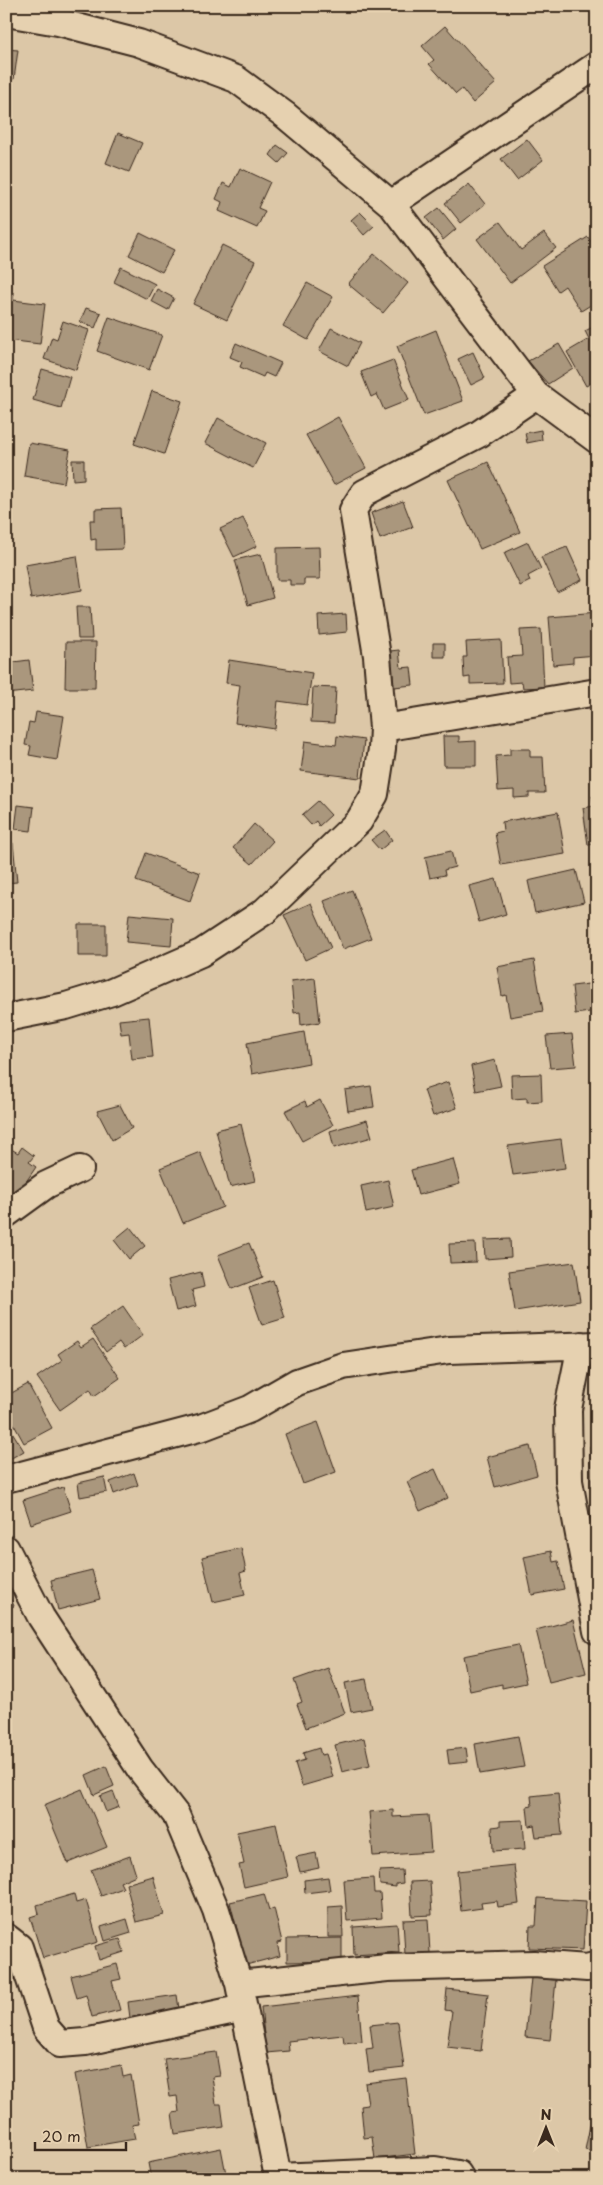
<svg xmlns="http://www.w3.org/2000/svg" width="603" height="2185" font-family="'Playpen Sans',sans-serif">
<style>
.building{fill:#aa977d;stroke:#3b2a1e}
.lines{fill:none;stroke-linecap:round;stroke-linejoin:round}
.minor-casing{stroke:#3b2a1e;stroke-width:30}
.minor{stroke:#e6d1b0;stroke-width:26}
</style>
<rect width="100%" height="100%" fill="#dcc7a7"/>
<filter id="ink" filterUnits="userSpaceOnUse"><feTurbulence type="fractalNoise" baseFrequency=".02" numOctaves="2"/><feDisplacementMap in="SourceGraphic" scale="10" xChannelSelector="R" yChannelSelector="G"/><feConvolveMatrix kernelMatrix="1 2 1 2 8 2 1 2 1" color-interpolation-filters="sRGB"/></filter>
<g filter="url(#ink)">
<path class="building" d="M 445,26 L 496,83 L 473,103 L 462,89 L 456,94 L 429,64 L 434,60 L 422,46 Z
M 6,49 L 18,50 L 14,79 L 6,78 Z
M 118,133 L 142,143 L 129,172 L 106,163 Z
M 527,139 L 543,160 L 517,180 L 501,159 Z
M 277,145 L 288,153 L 279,163 L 270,155 Z
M 240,168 L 270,182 L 258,208 L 265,211 L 257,228 L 219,211 L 222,202 L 216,199 L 223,183 L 231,187 Z
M 469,184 L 485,204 L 461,223 L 445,203 Z
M 439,208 L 456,229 L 443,240 L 426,218 Z
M 360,212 L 374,226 L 364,235 L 351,220 Z
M 500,222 L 521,250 L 544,233 L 556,248 L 510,283 L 477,239 Z
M 140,233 L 174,250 L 162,272 L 129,255 Z
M 588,237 L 597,251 L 597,301 L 581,311 L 565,286 L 558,291 L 542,266 Z
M 222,245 L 255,261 L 227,320 L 193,304 Z
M 374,254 L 408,283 L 383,313 L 348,284 Z
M 121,267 L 155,284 L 147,299 L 114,282 Z
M 307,283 L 333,297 L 308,340 L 283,326 Z
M 157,289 L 174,298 L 168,310 L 151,301 Z
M 6,292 L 14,293 L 13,300 L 45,304 L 40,344 L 6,340 Z
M 86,308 L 101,313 L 95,328 L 80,322 Z
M 109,317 L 162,335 L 149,370 L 97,351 Z
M 63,321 L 89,330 L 76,370 L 44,359 L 52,337 L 57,339 Z
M 597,325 L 597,380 L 586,386 L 567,352 L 589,339 L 585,331 Z
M 331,328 L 360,343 L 348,366 L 319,351 Z
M 436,330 L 463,401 L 424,415 L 397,346 Z
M 236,343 L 281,363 L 274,377 L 265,373 L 263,377 L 240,367 L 242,362 L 230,357 Z
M 559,344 L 573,368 L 548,384 L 528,361 Z
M 473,352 L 485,378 L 471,385 L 458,359 Z
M 393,360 L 409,400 L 384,410 L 377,394 L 371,397 L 361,372 Z
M 42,369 L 70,377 L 61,408 L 33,400 Z
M 152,391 L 182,401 L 164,454 L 134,444 Z
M 338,417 L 366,468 L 334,485 L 306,435 Z
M 218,418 L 266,443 L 253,468 L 205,443 Z
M 541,430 L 542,440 L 527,443 L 525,433 Z
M 29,443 L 70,450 L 64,483 L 24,476 Z
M 72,460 L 84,460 L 84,479 L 73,480 Z
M 488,462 L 520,532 L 480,549 L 448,480 Z
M 403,501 L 413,527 L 380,539 L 371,513 Z
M 121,508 L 123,549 L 96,550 L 96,539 L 91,540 L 90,520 L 95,520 L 95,509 Z
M 243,518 L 257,546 L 234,557 L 220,529 Z
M 528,542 L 541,569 L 528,576 L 530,581 L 520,586 L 504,553 Z
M 319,547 L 320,579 L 304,579 L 304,585 L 290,585 L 290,580 L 277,580 L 277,548 Z
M 567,547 L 582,580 L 557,592 L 541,557 Z
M 261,554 L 273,598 L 248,605 L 235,560 Z
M 77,556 L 82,590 L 31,599 L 25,565 Z
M 76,607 L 90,607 L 92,639 L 78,639 Z
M 597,613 L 597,655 L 573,657 L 573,663 L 553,665 L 549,617 Z
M 346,614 L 347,632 L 319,635 L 318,616 Z
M 541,629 L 544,687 L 523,688 L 522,682 L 509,683 L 507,657 L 522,656 L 520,630 Z
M 501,640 L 503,683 L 470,684 L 470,677 L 464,678 L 463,657 L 467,657 L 466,642 Z
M 66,642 L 96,642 L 95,688 L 65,688 Z
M 433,643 L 445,643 L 445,657 L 433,657 Z
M 399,650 L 401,668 L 411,667 L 413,685 L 394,687 L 390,651 Z
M 29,660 L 33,691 L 6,694 L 6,663 Z
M 229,660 L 312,673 L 307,705 L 278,701 L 275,729 L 235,723 L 240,685 L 226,683 Z
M 313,687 L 336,688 L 334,723 L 311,722 Z
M 36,712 L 64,716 L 57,760 L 29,755 L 31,746 L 25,745 L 29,722 L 34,723 Z
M 337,736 L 364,740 L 360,778 L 301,771 L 305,741 L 336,745 Z
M 443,736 L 459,736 L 459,742 L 476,741 L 476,766 L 444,766 Z
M 510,749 L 530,749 L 530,757 L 543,757 L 545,793 L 529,793 L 529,797 L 514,798 L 514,790 L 498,791 L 496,756 L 510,755 Z
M 592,796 L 597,796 L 597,844 L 588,845 L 583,808 L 594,806 Z
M 318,801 L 331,815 L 319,826 L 316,821 L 311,825 L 302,815 Z
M 18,805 L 34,807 L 31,831 L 15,829 Z
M 558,812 L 565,854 L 501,865 L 495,833 L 503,831 L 502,822 Z
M 254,824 L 273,841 L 252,864 L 233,848 Z
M 385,830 L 392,840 L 380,850 L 371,840 Z
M 6,843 L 13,843 L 17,882 L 6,883 Z
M 451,851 L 455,867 L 444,870 L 445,875 L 430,878 L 425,857 Z
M 146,853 L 200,873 L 190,901 L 136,881 Z
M 576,870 L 584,902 L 535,913 L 528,881 Z
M 496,879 L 506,914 L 479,922 L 469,886 Z
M 352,890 L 371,938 L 343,949 L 324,901 Z
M 311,903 L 331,948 L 305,960 L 284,915 Z
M 129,914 L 173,918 L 171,946 L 126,942 Z
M 78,924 L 106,924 L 106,956 L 78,956 Z
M 534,960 L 543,1011 L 510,1017 L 506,995 L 502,996 L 497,967 Z
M 315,978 L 320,1022 L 301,1025 L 300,1012 L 294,1013 L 291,981 Z
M 597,983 L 597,1011 L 575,1014 L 572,986 Z
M 149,1017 L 153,1057 L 132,1059 L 129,1033 L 121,1034 L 119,1020 Z
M 304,1032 L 309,1063 L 252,1074 L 247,1043 Z
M 572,1034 L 576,1066 L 550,1068 L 546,1036 Z
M 495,1060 L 501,1086 L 476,1091 L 471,1066 Z
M 541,1074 L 542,1101 L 527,1102 L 527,1098 L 512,1099 L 511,1075 Z
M 448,1082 L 457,1108 L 433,1116 L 424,1090 Z
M 371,1086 L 374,1107 L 348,1111 L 345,1090 Z
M 320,1100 L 333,1125 L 302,1141 L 285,1111 L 305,1101 L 307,1107 Z
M 120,1105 L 132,1128 L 112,1140 L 97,1111 Z
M 367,1120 L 372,1137 L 334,1148 L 330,1131 Z
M 241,1124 L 255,1181 L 230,1187 L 216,1130 Z
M 561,1139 L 565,1168 L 513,1175 L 508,1146 Z
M 6,1146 L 18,1153 L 22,1147 L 34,1156 L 29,1162 L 36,1167 L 9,1207 L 6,1205 Z
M 200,1152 L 223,1207 L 183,1223 L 160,1168 Z
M 453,1159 L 460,1184 L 418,1195 L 411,1170 Z
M 388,1180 L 394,1207 L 366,1213 L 361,1186 Z
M 130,1227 L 145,1246 L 129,1259 L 114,1240 Z
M 510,1239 L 511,1257 L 485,1259 L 484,1240 Z
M 249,1243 L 263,1277 L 232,1289 L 218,1255 Z
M 475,1243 L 476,1262 L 450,1263 L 449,1244 Z
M 574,1262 L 580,1301 L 515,1311 L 509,1271 Z
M 201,1272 L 204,1287 L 192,1290 L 196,1306 L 176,1311 L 168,1280 Z
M 273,1280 L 285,1318 L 262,1325 L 249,1288 Z
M 123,1306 L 143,1335 L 124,1349 L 119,1342 L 106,1352 L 90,1329 Z
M 93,1339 L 120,1378 L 94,1396 L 90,1389 L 60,1410 L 37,1377 L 62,1360 L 58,1354 L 77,1341 L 81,1347 Z
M 28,1384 L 52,1428 L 24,1443 L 6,1410 L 6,1396 Z
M 6,1422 L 24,1451 L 6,1461 Z
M 318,1422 L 336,1472 L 303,1484 L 285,1434 Z
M 530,1446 L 537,1475 L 495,1487 L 487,1457 Z
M 590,1446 L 597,1446 L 597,1485 L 591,1485 Z
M 435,1469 L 448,1498 L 420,1511 L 407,1482 Z
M 134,1473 L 138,1485 L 114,1494 L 110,1482 Z
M 104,1477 L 107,1492 L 80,1497 L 78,1483 Z
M 63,1487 L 71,1511 L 31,1524 L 23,1500 Z
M 241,1548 L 246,1571 L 240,1573 L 245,1595 L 213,1602 L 202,1557 Z
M 551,1551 L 553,1562 L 558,1561 L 564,1589 L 532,1595 L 524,1557 Z
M 92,1570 L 100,1599 L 58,1610 L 51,1580 Z
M 6,1589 L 14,1606 L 6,1609 Z
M 573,1620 L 586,1673 L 549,1682 L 536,1630 Z
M 518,1645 L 526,1683 L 502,1688 L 502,1684 L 470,1691 L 463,1656 Z
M 328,1668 L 345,1713 L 306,1728 L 297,1704 L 302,1702 L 294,1680 Z
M 366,1679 L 372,1708 L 351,1712 L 345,1683 Z
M 518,1736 L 524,1767 L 480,1774 L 475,1744 Z
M 364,1738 L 370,1765 L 342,1772 L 335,1745 Z
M 319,1748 L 321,1755 L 326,1754 L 333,1777 L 302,1786 L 295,1763 L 305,1760 L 303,1753 Z
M 466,1748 L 468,1762 L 449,1764 L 447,1750 Z
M 106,1766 L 114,1786 L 94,1795 L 86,1775 Z
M 82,1789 L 107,1847 L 68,1863 L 44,1805 Z
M 113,1791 L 119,1807 L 106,1812 L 100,1796 Z
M 558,1793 L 562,1835 L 536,1837 L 534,1825 L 529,1826 L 527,1807 L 532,1806 L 531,1796 Z
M 393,1810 L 393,1817 L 428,1815 L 431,1852 L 373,1856 L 369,1812 Z
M 523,1820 L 525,1849 L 493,1851 L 492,1827 L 500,1826 L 500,1821 Z
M 276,1824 L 288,1877 L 244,1887 L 239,1865 L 244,1864 L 237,1832 Z
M 316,1853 L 319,1868 L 300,1872 L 296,1857 Z
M 130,1856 L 136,1875 L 120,1882 L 123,1888 L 101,1896 L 91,1870 Z
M 514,1865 L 519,1904 L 498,1907 L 497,1901 L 481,1903 L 482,1908 L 461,1911 L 457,1871 Z
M 402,1870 L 403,1883 L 396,1884 L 396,1887 L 380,1885 L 379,1871 Z
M 153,1876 L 164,1915 L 136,1922 L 126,1884 Z
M 328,1877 L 330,1890 L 305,1893 L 304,1880 Z
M 373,1878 L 374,1893 L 380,1893 L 382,1918 L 347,1921 L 344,1880 Z
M 430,1881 L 432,1915 L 412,1916 L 410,1882 Z
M 74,1894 L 76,1903 L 86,1900 L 98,1942 L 43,1958 L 30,1917 L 39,1914 L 37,1905 Z
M 264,1894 L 269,1910 L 274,1908 L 282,1942 L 277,1943 L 280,1956 L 246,1965 L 230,1902 Z
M 538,1898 L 586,1901 L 583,1950 L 529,1948 L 530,1926 L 536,1926 Z
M 342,1906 L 343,1937 L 328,1937 L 328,1907 Z
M 127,1919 L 131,1933 L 105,1941 L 101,1927 Z
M 428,1919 L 430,1953 L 405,1954 L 403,1920 Z
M 397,1924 L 399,1952 L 354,1955 L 353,1927 Z
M 342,1938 L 342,1961 L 287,1962 L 287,1939 Z
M 120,1939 L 124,1952 L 99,1960 L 95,1946 Z
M 117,1964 L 121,1979 L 112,1981 L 120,2010 L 92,2017 L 86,1995 L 77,1998 L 71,1976 Z
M 531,1978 L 556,1980 L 550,2040 L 525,2037 Z
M 447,1989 L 488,1994 L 481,2051 L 447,2047 L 452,2011 L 445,2010 Z
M 177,1995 L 180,2016 L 147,2016 L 130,2018 L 128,2002 Z
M 358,1996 L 362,2041 L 344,2043 L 343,2035 L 288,2041 L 289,2051 L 266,2053 L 261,2007 Z
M 398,2022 L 404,2068 L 369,2072 L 366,2049 L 373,2048 L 370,2025 Z
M 216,2052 L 220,2076 L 212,2077 L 216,2104 L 221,2104 L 224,2127 L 175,2134 L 172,2113 L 179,2112 L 177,2096 L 170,2097 L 164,2059 Z
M 121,2065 L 123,2077 L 131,2075 L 139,2124 L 132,2125 L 135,2139 L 88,2147 L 75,2074 Z
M 406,2078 L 415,2154 L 375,2159 L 372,2137 L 364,2138 L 361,2106 L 368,2105 L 365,2083 Z
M 594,2106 L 597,2107 L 597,2153 L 585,2150 Z
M 221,2148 L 227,2179 L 151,2179 L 148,2163 Z"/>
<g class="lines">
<g class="minor-casing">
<path id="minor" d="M 6,13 L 58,22 L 139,43 L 236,79 L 285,115 L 391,204 L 536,395 L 597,440
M 391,204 L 597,65
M 383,728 L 597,692
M 6,1018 L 66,1006 L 112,992 L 201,953 L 265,911 L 359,821 L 375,794 L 382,749 L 383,728 L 377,656 L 353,510 L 364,493 L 479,434 L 536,395
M 6,1214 L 46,1185 L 80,1169
M 581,1345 L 568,1409 L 569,1481 L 597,1631
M 6,1479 L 203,1427 L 250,1409 L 297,1382 L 343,1366 L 449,1350 L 597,1345
M 6,1549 L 41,1617 L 140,1769 L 176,1815 L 216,1910 L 239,1984 L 278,2177 L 276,2179
M 6,1937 L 19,1947 L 46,2028 L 60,2044 L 85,2042 L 244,2008
M 239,1984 L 387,1968 L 534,1964 L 587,1968 L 597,1965
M 278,2177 L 435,2170 L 458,2174 L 461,2179"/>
</g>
<use href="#minor" class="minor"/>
</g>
</g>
<rect width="603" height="2185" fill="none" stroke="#e6d1b0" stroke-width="25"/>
<rect x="12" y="12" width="578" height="2160" fill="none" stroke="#3b2a1e" stroke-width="2" filter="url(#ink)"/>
<g transform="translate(546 2128)" stroke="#e6d1b0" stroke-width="4" paint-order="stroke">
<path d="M0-4L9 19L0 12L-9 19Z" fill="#3b2a1e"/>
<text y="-8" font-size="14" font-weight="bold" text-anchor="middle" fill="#3b2a1e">N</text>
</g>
<path d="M35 2142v8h91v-8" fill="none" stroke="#3b2a1e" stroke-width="2.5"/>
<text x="42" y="2142" font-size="15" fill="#3b2a1e" stroke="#e6d1b0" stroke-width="4" paint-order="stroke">20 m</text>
</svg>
